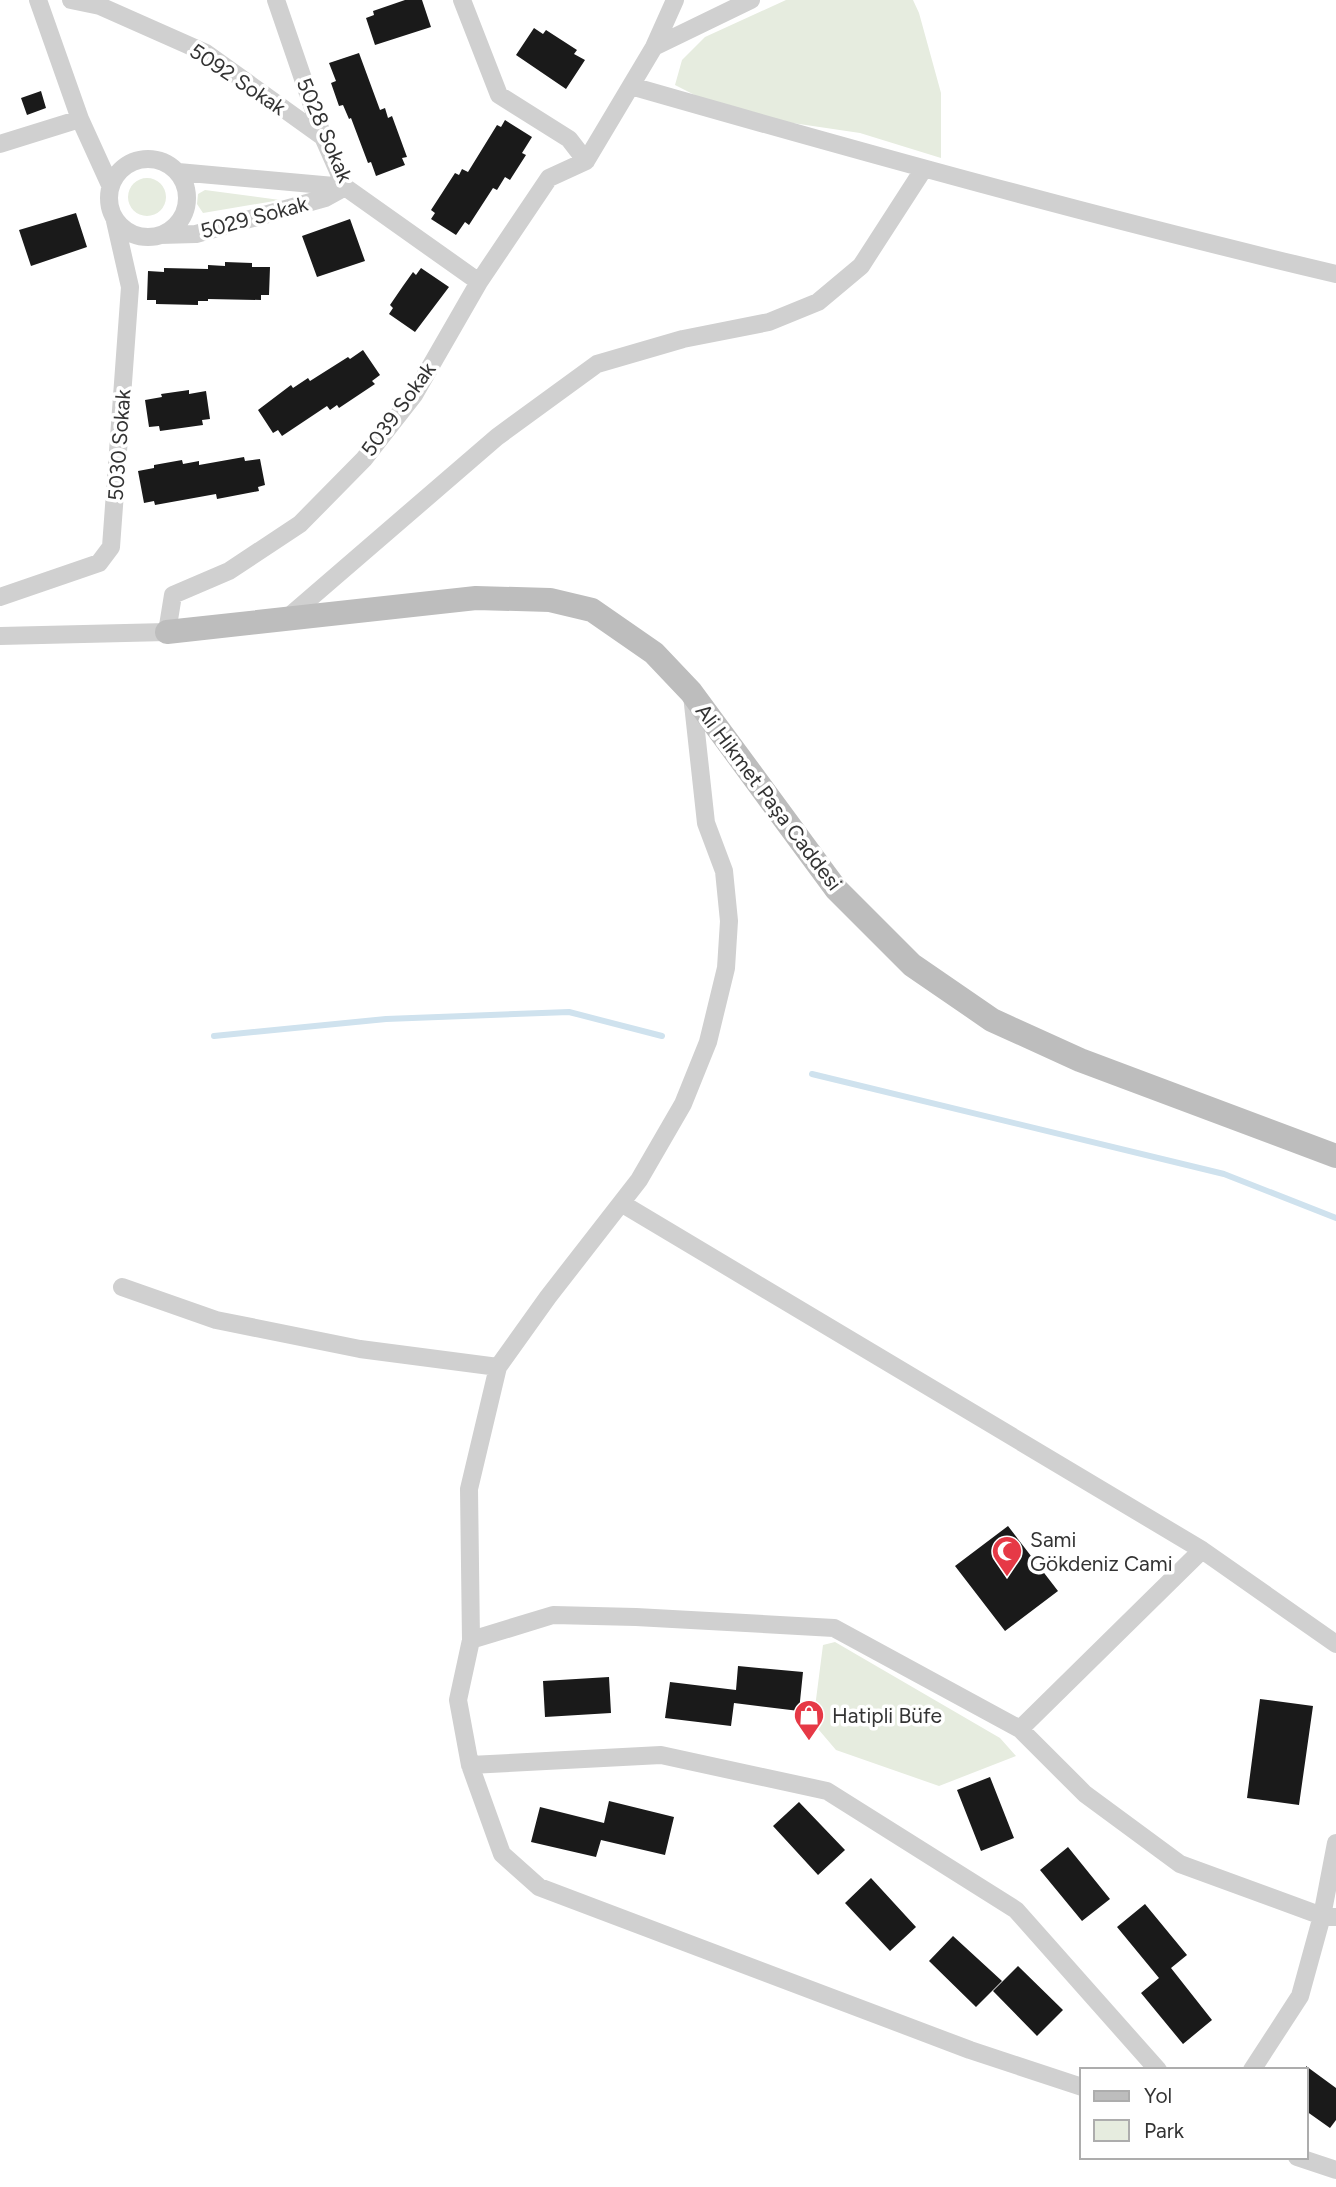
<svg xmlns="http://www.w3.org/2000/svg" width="1336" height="2187" font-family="Figtree,sans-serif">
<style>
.green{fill:#e6ecdf}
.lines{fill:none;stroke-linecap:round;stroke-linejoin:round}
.stream{stroke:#cfe2ee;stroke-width:6}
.building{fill:#1a1a1a}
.street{stroke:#d0d0d0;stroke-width:18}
.secondary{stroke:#bdbdbd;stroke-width:24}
.labels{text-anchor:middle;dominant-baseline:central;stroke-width:7;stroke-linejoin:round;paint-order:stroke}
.street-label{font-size:21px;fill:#333;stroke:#fff}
.poi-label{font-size:21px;fill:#333;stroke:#fff;text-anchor:start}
</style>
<rect width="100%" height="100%" fill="#fff"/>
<path class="green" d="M 786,0 L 913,0 L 919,13 L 941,93 L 941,158 L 860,133 L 732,114 L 675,85 L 682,60 L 705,37 Z
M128 197a19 19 0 1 1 38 0a19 19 0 1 1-38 0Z
M 205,190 L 280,200 L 203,213 L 197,204 L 198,194 Z
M 835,1642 L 1000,1738 L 1016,1756 L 939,1786 L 836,1750 L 813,1723 L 823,1645 Z"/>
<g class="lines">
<path class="stream" d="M 214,1036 L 386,1019 L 569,1012 L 662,1036
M 812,1074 L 1224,1174 L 1336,1218"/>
</g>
<path class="building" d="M 405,0 L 422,0 L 431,27 L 375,45 L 366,18 L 374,15 L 373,11 Z
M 534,28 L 543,34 L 546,30 L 577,50 L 574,54 L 585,60 L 566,89 L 516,55 Z
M 359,53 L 380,110 L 385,108 L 388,118 L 392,116 L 407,157 L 402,158 L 405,165 L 376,176 L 371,162 L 368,163 L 351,118 L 349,119 L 343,105 L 339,106 L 331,83 L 336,81 L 329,63 Z
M 41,91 L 46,108 L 27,115 L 21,98 Z
M 505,120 L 532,137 L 522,153 L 526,155 L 510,180 L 505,177 L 497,190 L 493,188 L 469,225 L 465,222 L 456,235 L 431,219 L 435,213 L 431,210 L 455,173 L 459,175 L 462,169 L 468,172 L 497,125 L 501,127 Z
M 76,213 L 87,247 L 31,266 L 19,230 Z
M 350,219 L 365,261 L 317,277 L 302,236 Z
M 225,262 L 252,263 L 252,267 L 270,267 L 269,295 L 261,295 L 261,300 L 208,299 L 208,301 L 198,301 L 198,305 L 156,304 L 156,300 L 147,300 L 148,271 L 164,272 L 164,268 L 208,269 L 208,265 L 225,266 Z
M 421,268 L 449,287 L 415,332 L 389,314 L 393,308 L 390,305 L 403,286 L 413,272 L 416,275 Z
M 363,350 L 380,375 L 372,381 L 375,384 L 339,408 L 337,405 L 330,410 L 327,406 L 282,436 L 278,430 L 273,433 L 258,410 L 291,385 L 293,388 L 308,378 L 310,381 L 348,357 L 350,359 Z
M 189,390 L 189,394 L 206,391 L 210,419 L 202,420 L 203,425 L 160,431 L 159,426 L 149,427 L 145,400 L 162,397 L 161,394 Z
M 244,457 L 245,461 L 260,459 L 265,485 L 258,487 L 259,491 L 217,499 L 216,494 L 155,505 L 154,501 L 144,503 L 138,471 L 154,468 L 154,465 L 182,460 L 183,464 L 199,461 L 199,465 Z
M 1008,1526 L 1058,1591 L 1005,1631 L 955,1566 Z
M 738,1666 L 803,1672 L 799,1711 L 734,1703 L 731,1726 L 665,1718 L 670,1682 L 736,1690 Z
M 609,1677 L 611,1713 L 545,1717 L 543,1681 Z
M 1260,1699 L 1313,1706 L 1299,1805 L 1247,1798 Z
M 990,1777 L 1014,1838 L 981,1851 L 957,1790 Z
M 609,1801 L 674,1817 L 665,1855 L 601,1840 L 596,1857 L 531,1842 L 540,1807 L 604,1823 Z
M 799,1802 L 845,1850 L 818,1875 L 773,1826 Z
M 1068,1847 L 1110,1899 L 1082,1921 L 1040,1870 Z
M 871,1878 L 916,1927 L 890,1951 L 845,1903 Z
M 1145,1904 L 1187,1955 L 1171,1968 L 1212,2020 L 1183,2044 L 1141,1993 L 1159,1978 L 1117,1927 Z
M 953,1936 L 1002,1981 L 976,2007 L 929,1961 Z
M 1018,1966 L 1063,2010 L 1037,2036 L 993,1991 Z
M 1306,2066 L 1336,2088 L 1336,2120 L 1330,2128 L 1306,2111 Z"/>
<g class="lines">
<path class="street" d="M 38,0 L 80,119 L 110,185
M 71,0 L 100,6 L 206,53 L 323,137
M 276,0 L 323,137 L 345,187 L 479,282
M 462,0 L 499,95 L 569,139 L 586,161
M 654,47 L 751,0
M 631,86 C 865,153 1099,218 1336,274
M 0,144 L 80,119
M109 198a39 39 0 1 1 78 0a39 39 0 1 1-78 0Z
M 178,172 L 345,187
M 160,235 L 196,234 L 325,198 L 345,187
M 0,597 L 99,563 L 111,547 L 130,287 L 115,221
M 286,619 L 497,437 L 597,364 L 683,339 L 769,322 L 818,302 L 861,266 L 923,170
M 0,636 L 167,632 L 173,595 L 229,571 L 300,524 L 364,459 L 414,395 L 479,282 L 549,178 L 586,161 L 654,47 L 675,0
M 692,695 L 706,823 L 724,871 L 729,921 L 726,968 L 708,1042 L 683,1104 L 639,1180 L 548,1297 L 498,1367 L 469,1489 L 471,1640 L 458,1700 L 470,1765 L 502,1854 L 539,1887 L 970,2050 L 1082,2087
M 621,1203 L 1202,1550 L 1336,1644
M 122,1287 L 216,1320 L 360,1349 L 498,1367
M 471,1640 L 553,1615 L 636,1617 L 834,1628 L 1020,1729 L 1085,1794 L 1180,1864 L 1322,1916 L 1336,1917
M 1020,1729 L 1202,1550
M 470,1765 L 661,1755 L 827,1791 L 1016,1910 L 1158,2070
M 1252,2070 L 1300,1996 L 1322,1916 L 1336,1843
M 1297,2157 L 1336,2170"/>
<path class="secondary" d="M 167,632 L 476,598 L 550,600 L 592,610 L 654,653 L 691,692 L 836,889 L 912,965 L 992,1020 L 1080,1060 L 1336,1156"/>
</g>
<defs>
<g id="mosque-pin" transform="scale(1.575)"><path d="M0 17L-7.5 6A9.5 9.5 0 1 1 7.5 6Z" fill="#e63946" stroke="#fff"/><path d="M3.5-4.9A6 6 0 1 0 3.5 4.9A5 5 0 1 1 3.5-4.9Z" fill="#fff"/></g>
<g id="shop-pin" transform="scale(1.575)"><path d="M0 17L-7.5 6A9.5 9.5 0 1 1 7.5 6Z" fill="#e63946" stroke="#fff"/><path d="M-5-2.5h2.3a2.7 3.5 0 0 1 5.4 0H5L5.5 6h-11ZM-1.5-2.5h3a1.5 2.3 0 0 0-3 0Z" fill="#fff"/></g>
</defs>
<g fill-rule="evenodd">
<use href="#mosque-pin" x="1007" y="1551"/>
<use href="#shop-pin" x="809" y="1715"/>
</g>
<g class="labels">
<g class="street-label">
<text transform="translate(238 79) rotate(34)">5092 Sokak</text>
<text transform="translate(325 130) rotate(67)">5028 Sokak</text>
<text transform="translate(254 217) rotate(-15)">5029 Sokak</text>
<text transform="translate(398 409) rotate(-54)">5039 Sokak</text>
<text transform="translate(119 445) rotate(-86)">5030 Sokak</text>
<text transform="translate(769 797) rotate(53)">Ali Hikmet Paşa Caddesi</text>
</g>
<g class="poi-label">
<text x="1030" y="1539">Sami<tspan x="1030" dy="24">Gökdeniz Cami</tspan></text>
<text x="832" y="1715">Hatipli Büfe</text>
</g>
</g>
<rect x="1080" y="2068" width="228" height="91" fill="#ffffff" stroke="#adadad" stroke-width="2"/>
<rect x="1094" y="2091" width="35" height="10" fill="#bdbdbd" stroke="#adadad" stroke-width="2"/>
<text x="1144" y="2103" font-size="21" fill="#333333">Yol</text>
<rect x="1094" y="2120" width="35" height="21" fill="#e6ecdf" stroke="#adadad" stroke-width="2"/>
<text x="1144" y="2138" font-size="21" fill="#333333">Park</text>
</svg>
